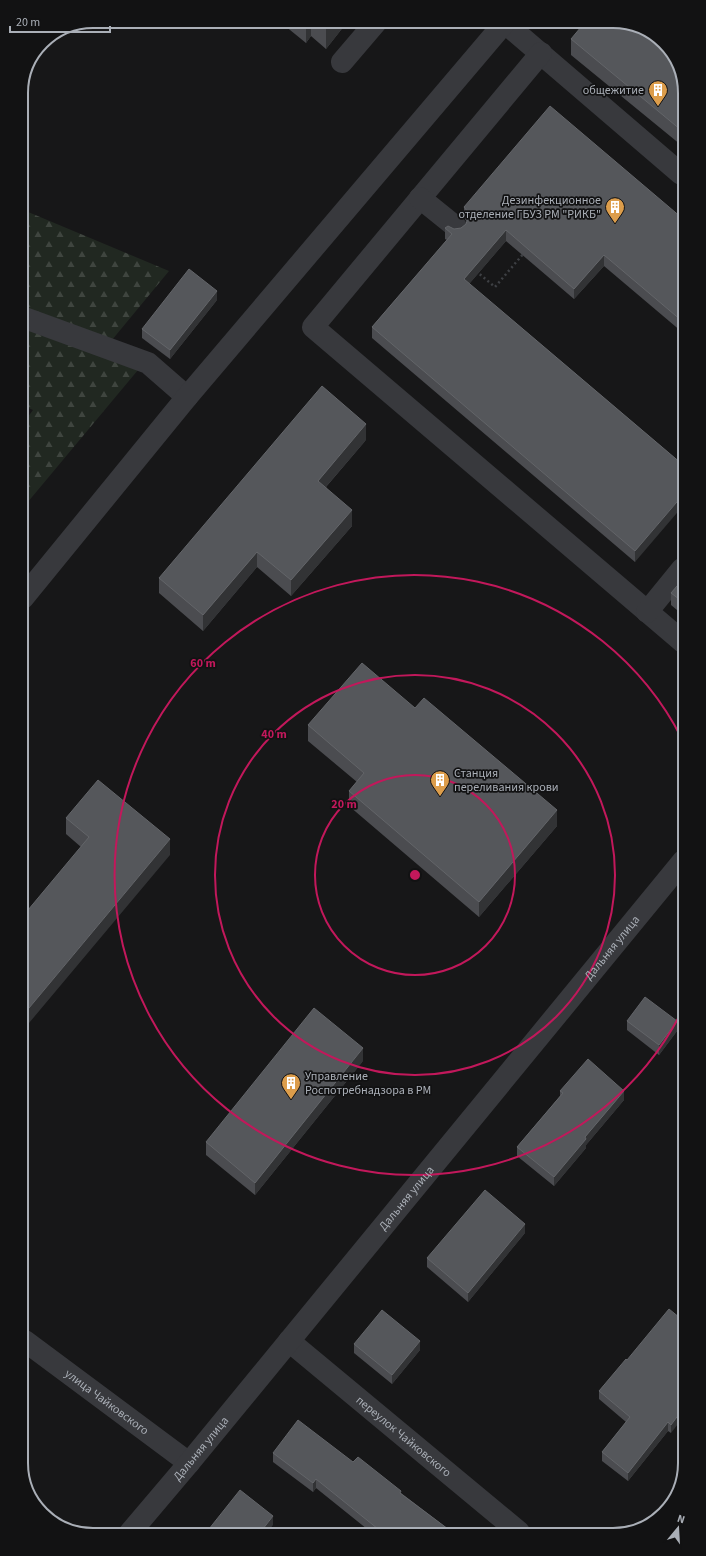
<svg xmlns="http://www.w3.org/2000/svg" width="706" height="1556" font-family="'Source Sans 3',sans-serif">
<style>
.forest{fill:url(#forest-firs)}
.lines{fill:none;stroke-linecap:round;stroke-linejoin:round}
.path{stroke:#3e4044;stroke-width:2.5;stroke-dasharray:2 3;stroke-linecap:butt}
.minor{stroke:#38393d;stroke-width:22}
.wall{fill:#4b4c50}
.shaded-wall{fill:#323335}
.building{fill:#55575b;stroke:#636569}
.ring{fill:none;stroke:#c2185b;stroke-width:2}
.labels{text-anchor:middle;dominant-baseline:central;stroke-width:3.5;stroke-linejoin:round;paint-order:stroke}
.poi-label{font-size:12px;fill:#aaafb7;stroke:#121213;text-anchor:end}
.street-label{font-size:12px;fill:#aaafb7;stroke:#121213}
.rim{fill:none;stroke:#aaafb7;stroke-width:2}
.centre{fill:#c2185b;stroke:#121213;stroke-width:2}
.ring-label{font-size:12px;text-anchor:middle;font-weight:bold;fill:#c2185b;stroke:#121213;stroke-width:3.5;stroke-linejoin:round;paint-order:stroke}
</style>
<defs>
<pattern id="forest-firs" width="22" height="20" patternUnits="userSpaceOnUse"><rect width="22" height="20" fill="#212821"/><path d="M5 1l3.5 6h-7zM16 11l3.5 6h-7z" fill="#3f453f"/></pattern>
</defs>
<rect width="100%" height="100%" fill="#171718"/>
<path class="forest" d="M 21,209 L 169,271 L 107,346 L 138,370 L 22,509 L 22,425 L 33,410 L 22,405 Z"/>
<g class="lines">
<path class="path" d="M 476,271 L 495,287 L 524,253"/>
<g class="minor">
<path d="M 505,23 L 681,174"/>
<path d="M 541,53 L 313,327 L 683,642"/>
<path d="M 342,62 L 377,21"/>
<path d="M 420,198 L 456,227"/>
<path d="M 22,317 L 148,363 L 187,397"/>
<path d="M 23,598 L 187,397 L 506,21"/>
<path d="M 647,612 L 682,569"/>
<path id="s1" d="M 25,1341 L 189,1463"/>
<path id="s2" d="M 289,1341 L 519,1532"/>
<path id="s3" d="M 128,1535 L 189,1463 L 683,861"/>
</g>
</g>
<path class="wall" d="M 279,21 L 348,21 L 326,49 L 311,36 L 306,43 Z
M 571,39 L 681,70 L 681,145 L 571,55 Z
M 464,207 L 682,218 L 682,332 L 604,266 L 574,299 L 506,241 L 469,284 L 682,464 L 635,562 L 372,338 L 372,327 L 447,240 L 445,239 L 445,228 L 454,229 L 461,228 L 466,224 L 467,222 L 464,218 Z
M 217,300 L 170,359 L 142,338 L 142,329 Z
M 366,440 L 326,487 L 352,526 L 291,596 L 257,567 L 203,631 L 159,593 L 159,578 Z
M 683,579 L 683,615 L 671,605 L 671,593 Z
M 415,708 L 557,826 L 479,917 L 349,806 L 349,791 L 357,782 L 308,741 L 308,725 Z
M 66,818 L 170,855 L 81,847 L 66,834 Z
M 684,941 L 684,959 L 680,955 L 680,946 Z
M 627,1021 L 677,1031 L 659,1055 L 627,1030 Z
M 363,1061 L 255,1195 L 206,1155 L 206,1142 Z
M 560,1091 L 624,1100 L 586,1145 L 586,1148 L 554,1186 L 517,1156 L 517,1147 L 560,1096 Z
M 525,1233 L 468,1302 L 427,1267 L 427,1258 Z
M 685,1322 L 671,1433 L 668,1431 L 628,1481 L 602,1461 L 602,1452 L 626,1422 L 599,1399 L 599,1391 L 627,1360 Z
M 354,1344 L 420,1350 L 392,1384 L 354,1353 Z
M 273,1453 L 353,1462 L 401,1493 L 452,1532 L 372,1533 L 316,1488 L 313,1492 L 273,1462 Z"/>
<path class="shaded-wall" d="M 307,21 L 311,21 L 311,36 L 306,43 L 306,22 Z
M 331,21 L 348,21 L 326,49 L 326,28 Z
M 506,230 L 506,241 L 464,290 L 464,279 Z
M 604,255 L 604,266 L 574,299 L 574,289 Z
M 217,291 L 217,300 L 170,359 L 170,350 Z
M 366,424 L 366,440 L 318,496 L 318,481 Z
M 682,496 L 682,507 L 635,562 L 635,551 Z
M 352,510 L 352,526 L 291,596 L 291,580 Z
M 257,552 L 257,567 L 203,631 L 203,615 Z
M 557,810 L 557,826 L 479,917 L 479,902 Z
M 170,839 L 170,855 L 24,1029 L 24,1014 Z
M 677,1021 L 677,1031 L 659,1055 L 659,1045 Z
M 363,1048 L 363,1061 L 255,1195 L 255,1183 Z
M 624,1091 L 624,1100 L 586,1145 L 586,1148 L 554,1186 L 554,1177 L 585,1137 Z
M 525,1224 L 525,1233 L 468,1302 L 468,1293 Z
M 420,1341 L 420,1350 L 392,1384 L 392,1375 Z
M 685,1376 L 685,1385 L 682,1380 Z
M 685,1406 L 685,1415 L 671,1433 L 671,1425 Z
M 668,1422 L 668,1431 L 628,1481 L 628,1473 Z
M 316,1479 L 316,1488 L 313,1492 L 313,1483 Z
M 273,1516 L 273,1525 L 266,1534 L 259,1534 Z"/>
<path class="building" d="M 318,21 L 331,21 L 326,28 Z
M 586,21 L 618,21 L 657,36 L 681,70 L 681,130 L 571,39 Z
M 550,106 L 682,218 L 682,321 L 604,255 L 574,289 L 506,230 L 464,279 L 682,464 L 682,496 L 635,551 L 372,327 L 452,234 L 445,228 L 448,226 L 454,229 L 461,228 L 466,224 L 468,218 L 468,212 L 464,207 Z
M 189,269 L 217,291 L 170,350 L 142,329 Z
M 322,386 L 366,424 L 318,481 L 352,510 L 291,580 L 257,552 L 203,615 L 159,578 Z
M 683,579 L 683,602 L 671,593 Z
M 362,663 L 415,708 L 424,698 L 557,810 L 479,902 L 349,791 L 364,773 L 308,725 Z
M 98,780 L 170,839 L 24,1014 L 23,916 L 89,837 L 66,818 Z
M 684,941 L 684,949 L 680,946 Z
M 645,997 L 677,1021 L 659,1045 L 627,1021 Z
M 314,1008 L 363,1048 L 255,1183 L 206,1142 Z
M 588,1059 L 624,1091 L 585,1137 L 586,1139 L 554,1177 L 517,1147 L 563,1093 L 560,1091 Z
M 485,1190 L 525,1224 L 468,1293 L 427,1258 Z
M 669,1309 L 685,1322 L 685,1376 L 682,1380 L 685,1383 L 685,1406 L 671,1425 L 668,1422 L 628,1473 L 602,1452 L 630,1417 L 599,1391 L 626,1359 L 627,1360 Z
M 382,1310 L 420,1341 L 392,1375 L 354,1344 Z
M 298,1420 L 353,1462 L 358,1457 L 401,1491 L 400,1493 L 452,1532 L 383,1533 L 316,1479 L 313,1483 L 273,1453 Z
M 240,1490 L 273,1516 L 259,1534 L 205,1534 Z"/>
<g class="ring">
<circle cx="415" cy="875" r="100"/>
<circle cx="415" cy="875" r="200"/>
<path d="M683 1009A300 300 0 1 1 682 739"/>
</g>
<defs>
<g id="building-pin" transform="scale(1)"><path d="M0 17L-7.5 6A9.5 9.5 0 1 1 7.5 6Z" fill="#dc9d4b" stroke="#121213"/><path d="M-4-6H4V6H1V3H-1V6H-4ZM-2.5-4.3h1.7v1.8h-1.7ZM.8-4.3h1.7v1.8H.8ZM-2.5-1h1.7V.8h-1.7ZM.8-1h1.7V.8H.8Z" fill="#fff"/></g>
</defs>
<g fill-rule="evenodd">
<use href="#building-pin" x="658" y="90"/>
<use href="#building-pin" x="615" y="207"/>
<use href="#building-pin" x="440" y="780"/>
<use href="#building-pin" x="291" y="1083"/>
</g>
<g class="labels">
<g class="poi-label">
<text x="644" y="90">общежитие</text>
<text x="601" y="200">Дезинфекционное<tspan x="601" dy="14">отделение ГБУЗ РМ "РИКБ"</tspan></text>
<text x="454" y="773" text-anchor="start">Станция<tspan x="454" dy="14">переливания крови</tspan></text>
<text x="305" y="1076" text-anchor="start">Управление<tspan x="305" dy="14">Роспотребнадзора в РМ</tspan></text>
</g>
<g class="street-label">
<text stroke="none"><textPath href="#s3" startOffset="761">Дальняя улица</textPath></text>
<text stroke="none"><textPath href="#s3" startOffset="437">Дальняя улица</textPath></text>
<text stroke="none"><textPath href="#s1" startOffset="102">улица Чайковского</textPath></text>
<text stroke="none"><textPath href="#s2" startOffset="149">переулок Чайковского</textPath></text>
<text stroke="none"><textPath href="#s3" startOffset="113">Дальняя улица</textPath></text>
</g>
</g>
<path d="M0 0H706V1556H0ZM93 28H613A65 65 0 0 1 678 93V1463A65 65 0 0 1 613 1528H93A65 65 0 0 1 28 1463V93A65 65 0 0 1 93 28Z" fill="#121213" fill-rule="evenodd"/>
<path class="rim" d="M93 28H613A65 65 0 0 1 678 93V1463A65 65 0 0 1 613 1528H93A65 65 0 0 1 28 1463V93A65 65 0 0 1 93 28Z"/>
<circle cx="415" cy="875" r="6" class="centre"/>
<g class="ring-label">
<text x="203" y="667">60 m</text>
<text x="274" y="738">40 m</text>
<text x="344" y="808">20 m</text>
</g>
<g transform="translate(678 1528) rotate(18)" stroke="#121213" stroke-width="3" paint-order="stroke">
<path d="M0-3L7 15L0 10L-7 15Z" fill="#aaafb7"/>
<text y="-6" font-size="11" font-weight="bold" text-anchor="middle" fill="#aaafb7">N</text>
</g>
<path d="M10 26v6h100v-6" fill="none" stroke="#aaafb7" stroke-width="2"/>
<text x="16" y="26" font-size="12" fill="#aaafb7" stroke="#121213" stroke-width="3" paint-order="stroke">20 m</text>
</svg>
